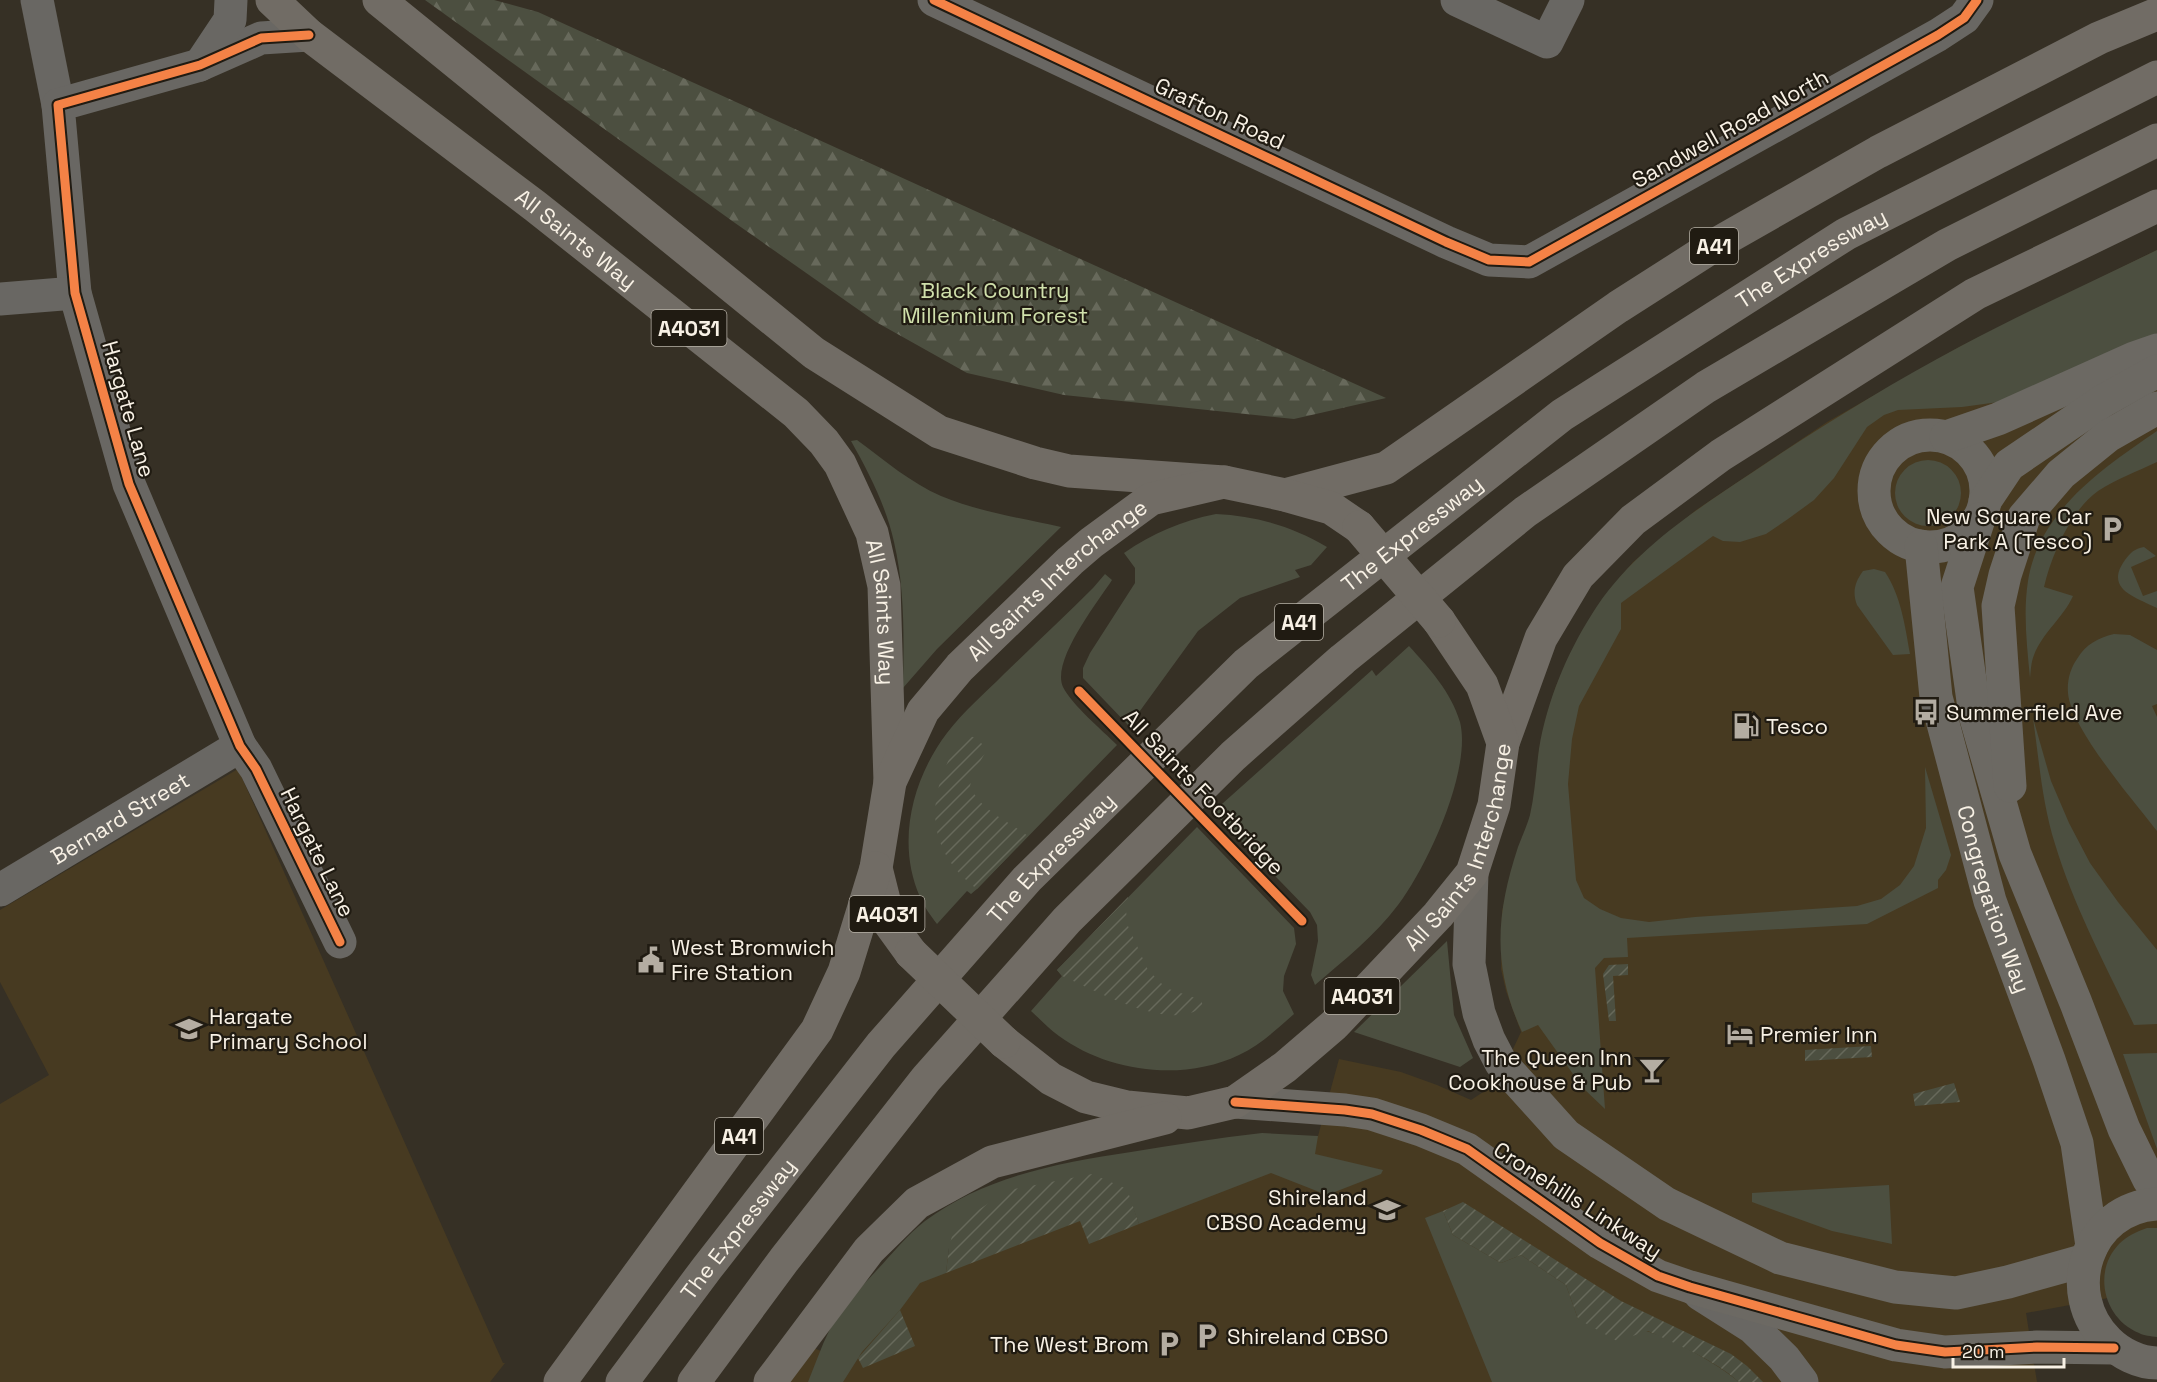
<svg xmlns="http://www.w3.org/2000/svg" width="2157" height="1382" font-family="'Space Grotesk',sans-serif">
<style>
.built{fill:#473a21}
.green{fill:#4c4f40}
.forest{fill:url(#forest-firs)}
.garden{fill:url(#garden-furrows)}
.lines{fill:none;stroke-linecap:round;stroke-linejoin:round}
.street{stroke:#696763;stroke-width:33}
.secondary{stroke:#6c6963;stroke-width:33}
.highway{stroke:#716c65;stroke-width:33}
.highway-bridge{stroke:#716c65;stroke-width:33}
.cycleway-casing{stroke:#201b12;stroke-width:13}
.cycleway{stroke:#f48246;stroke-width:9}
.labels{text-anchor:middle;dominant-baseline:central;stroke-width:4.5;stroke-linejoin:round;paint-order:stroke}
.shield{fill:#201b12;stroke:#b7b1a6;stroke-width:1.5}
.shield-label{font-size:21px;font-weight:bold;fill:#f8f1e5}
.street-label{font-size:22px;fill:#f8f1e5;stroke:#201b12}
.park-label{font-size:22px;fill:#d0e0ab;stroke:#201b12}
.poi-label{font-size:22px;fill:#f8f1e5;stroke:#201b12;text-anchor:start}
</style>
<defs>
<pattern id="forest-firs" width="22" height="20" patternUnits="userSpaceOnUse" patternTransform="scale(1.5)"><rect width="22" height="20" fill="#4c4f40"/><path d="M5 1l3.5 6h-7zM16 11l3.5 6h-7z" fill="#67695b"/></pattern>
<pattern id="garden-furrows" width="10" height="10" patternUnits="userSpaceOnUse" patternTransform="scale(1.5)"><rect width="10" height="10" fill="#4c4f40"/><path d="M-1 1l2-2M0 10L10 0M9 11l2-2" fill="none" stroke="#67695b"/></pattern>
</defs>
<rect width="100%" height="100%" fill="#363025"/>
<path class="built" d="M 2157,250 L 2157,1289 L 2026,1313 L 2037,1382 L 770,1382 L 799,1342 L 838,1358 L 903,1271 L 1318,1136 L 1339,1059 L 1401,1072 L 1437,1085 L 1471,1100 L 1497,1083 L 1521,1032 L 1506,991 L 1501,969 L 1502,911 L 1519,846 L 1529,821 L 1536,790 L 1539,750 L 1546,718 L 1556,686 L 1572,651 L 1593,613 L 1617,581 L 1633,562 L 1696,510 L 1827,422 L 1961,346 Z
M 238,769 L 503,1363 L 505,1363 L 490,1382 L 0,1382 L 0,1104 L 49,1075 L 0,982 L 0,910 Z"/>
<path class="green" d="M 2157,250 L 2157,335 L 2006,401 L 1962,407 L 1898,410 L 1884,415 L 1867,427 L 1834,478 L 1814,500 L 1788,519 L 1766,534 L 1740,542 L 1723,541 L 1713,536 L 1621,603 L 1621,629 L 1579,706 L 1572,739 L 1568,784 L 1576,880 L 1584,898 L 1600,909 L 1621,918 L 1649,922 L 1695,917 L 1857,906 L 1881,899 L 1900,885 L 1914,866 L 1926,828 L 1925,767 L 1951,855 L 1946,870 L 1938,880 L 1938,888 L 1867,924 L 1627,938 L 1628,957 L 1604,958 L 1595,968 L 1605,1109 L 1583,1088 L 1538,1025 L 1522,1032 C 1492,966 1496,914 1518,847 C 1522,836 1527,826 1530,815 C 1535,793 1536,771 1539,749 C 1547,701 1566,655 1592,614 C 1630,553 1691,513 1750,474 C 1818,428 1888,385 1961,346 C 2025,312 2092,282 2157,250 Z
M 2157,431 L 2157,462 C 2138,471 2116,479 2098,491 C 2071,510 2051,556 2044,587 L 2073,596 C 2063,618 2043,632 2034,655 C 2031,662 2031,670 2030,678 C 2027,646 2023,613 2028,581 C 2039,511 2103,468 2157,431 Z
M 857,440 C 884,460 911,483 941,496 C 979,512 1022,518 1061,527 L 937,649 L 903,688 C 904,640 905,589 894,542 C 886,506 869,473 851,441 Z
M1895 493a33 33 0 1 1 66 0a33 33 0 1 1-66 0Z
M 1216,514 C 1256,516 1292,526 1327,547 L 1311,565 L 1295,570 L 1300,577 L 1240,598 L 1198,631 L 1129,726 L 1083,678 L 1083,668 L 1090,653 L 1135,583 L 1135,568 L 1124,553 C 1153,533 1181,521 1216,514 Z
M 2144,547 L 2156,556 L 2131,567 L 2143,596 L 2157,591 L 2157,608 C 2135,597 2104,589 2125,560 C 2131,552 2134,549 2144,547 Z
M 1874,569 L 1885,572 C 1901,596 1905,626 1910,654 L 1893,655 L 1857,605 C 1852,592 1855,582 1863,571 Z
M 1105,574 L 1112,580 C 1097,603 1051,661 1063,687 C 1072,705 1102,730 1117,745 L 977,889 L 971,894 L 967,891 L 937,924 C 931,916 924,907 920,897 C 896,843 912,779 947,733 C 963,712 985,693 1004,674 C 1034,645 1064,617 1093,588 Z
M 2114,634 L 2130,635 L 2157,650 L 2157,704 L 2152,706 L 2157,717 L 2157,831 C 2134,801 2071,729 2068,693 C 2067,681 2070,669 2077,659 C 2086,644 2098,638 2114,634 Z
M 1409,646 C 1430,669 1451,692 1460,722 C 1472,770 1427,867 1398,905 C 1375,936 1344,960 1315,985 L 1311,975 L 1318,941 L 1317,925 L 1310,912 L 1213,812 L 1372,670 L 1376,676 Z
M 2033,718 L 2051,781 L 2069,823 L 2090,863 L 2118,902 L 2157,950 L 2157,1024 L 2134,1025 C 2106,966 2074,907 2055,844 C 2042,803 2039,760 2033,718 Z
M 1197,827 L 1294,928 L 1296,944 L 1284,976 L 1283,991 L 1294,1014 C 1277,1029 1260,1045 1239,1055 C 1183,1082 1108,1072 1059,1036 C 1049,1029 1040,1019 1031,1011 L 1062,976 L 1057,970 Z
M 1447,941 L 1454,1015 L 1473,1058 L 1460,1067 L 1354,1032 Z
M 2157,1053 L 2157,1149 L 2123,1054 Z
M 1262,1133 L 1318,1136 L 1315,1154 L 1383,1170 L 1381,1174 L 1327,1195 L 1271,1173 L 1139,1224 L 1126,1189 L 949,1248 L 946,1273 L 920,1283 L 900,1310 L 862,1352 L 843,1382 L 808,1382 C 815,1365 821,1347 829,1331 C 840,1309 860,1288 877,1270 C 892,1254 907,1235 925,1221 C 985,1176 1059,1163 1131,1152 C 1174,1145 1218,1138 1262,1133 Z
M 1889,1185 L 1892,1244 L 1832,1231 L 1752,1202 L 1752,1193 Z
M 1443,1211 L 1453,1235 L 1501,1263 L 1521,1255 L 1566,1285 L 1578,1319 C 1601,1323 1624,1325 1646,1331 C 1672,1338 1719,1365 1739,1382 L 1492,1382 L 1425,1218 Z
M 2147,1228 L 2157,1228 L 2157,1337 C 2151,1336 2144,1336 2139,1333 C 2104,1319 2092,1272 2119,1244 C 2127,1236 2136,1232 2147,1228 Z"/>
<path class="forest" d="M 425,0 L 494,0 L 538,12 L 1386,398 L 1294,419 L 1064,395 L 967,373 L 876,322 L 735,223 Z"/>
<path class="garden" d="M 967,736 C 978,737 983,742 985,753 L 973,774 L 970,786 C 981,811 1007,820 1028,836 L 977,889 C 934,857 925,814 946,766 C 951,754 956,743 967,736 Z
M 1128,897 L 1126,911 L 1128,926 L 1148,970 L 1166,988 L 1201,1000 L 1203,1006 C 1172,1034 1095,990 1062,976 L 1057,970 Z
M 1628,964 L 1628,975 L 1613,976 L 1616,1021 L 1609,1021 L 1603,974 L 1609,965 Z
M 1871,1046 L 1872,1057 L 1805,1061 L 1805,1050 Z
M 1954,1083 L 1960,1102 L 1915,1106 L 1913,1094 Z
M 1092,1174 L 1127,1189 L 1139,1224 L 1089,1244 L 1080,1221 L 946,1273 L 949,1247 L 955,1225 L 1009,1190 Z
M 1463,1202 L 1621,1301 L 1731,1354 L 1747,1366 L 1763,1382 L 1739,1382 C 1713,1359 1680,1346 1648,1331 L 1617,1341 L 1578,1319 L 1566,1285 L 1521,1255 L 1501,1263 L 1453,1235 L 1443,1211 Z
M 900,1310 L 915,1346 L 863,1368 L 858,1358 Z"/>
<g class="lines">
<g class="street">
<path d="M 37,0 L 58,105"/>
<path d="M 934,0 L 1446,242 L 1489,260 L 1529,262 L 1938,35 L 1964,18 L 1977,0"/>
<path d="M 1457,0 L 1547,42 L 1568,0"/>
<path d="M 309,35 L 261,38 L 200,65 L 58,105 L 75,293 L 129,484 L 240,746 L 256,769 L 340,942"/>
<path d="M 200,65 L 230,20 L 231,0"/>
<path d="M 0,299 L 75,293"/>
<path id="s1" d="M 0,890 L 240,746"/>
<path d="M 1700,1294 L 1752,1327 L 1784,1358 L 1802,1382"/>
</g>
<g class="secondary">
<circle cx="1930" cy="491" r="56"/>
<path d="M 1946,437 L 1998,419 L 2134,358 L 2157,350"/>
<path d="M 1985,501 L 2009,465 L 2103,401 L 2157,371"/>
<path d="M 1979,519 L 1957,587 L 1975,715 L 2015,854 L 2076,1003 L 2124,1129 L 2149,1180 L 2157,1186"/>
<path id="s2" d="M 1921,546 L 1936,697 L 1990,901 L 2049,1060 L 2077,1143 L 2092,1246"/>
<path d="M 2010,786 L 1998,606 L 2005,575 L 2024,517 L 2061,474 L 2108,436 L 2157,408"/>
<path d="M 1472,873 L 1469,964 L 1479,1013 L 1489,1040 L 1501,1063 L 1566,1135 L 1667,1204 L 1780,1258 L 1895,1287 L 1956,1293 L 2008,1282 L 2086,1260"/>
<path d="M 1235,1102 L 1345,1110 L 1372,1114 L 1421,1130 L 1467,1149 L 1600,1243 L 1658,1276 L 1690,1287 L 1896,1345 L 1945,1352 L 2037,1347 L 2114,1348"/>
<path d="M 2157,1204 C 2087,1208 2059,1293 2108,1341 C 2120,1353 2139,1363 2157,1363"/>
</g>
<g class="highway">
<path id="s3" d="M 272,0 L 309,35 L 535,206 L 796,413 L 824,442 L 840,464 L 872,533 L 884,586 L 890,782"/>
<path d="M 379,0 L 814,353 L 939,432 L 1035,463 L 1069,471 L 1224,482"/>
<path d="M 1285,495 L 1386,468 L 1618,307 L 1718,243 L 1878,152 L 2099,38 L 2157,14"/>
<path d="M 1503,743 L 1541,638 L 1578,576 L 1633,520 L 1721,455 L 1975,294 L 2157,206"/>
<path id="s4" d="M 911,953 L 890,924 L 876,868 L 890,782 L 923,711 L 960,667 L 1070,561 L 1091,543 L 1151,499 L 1224,482 L 1285,495 L 1331,508 L 1359,527"/>
<path id="s5" d="M 1004,1042 L 1051,1079 L 1086,1097 L 1127,1107 L 1188,1113 L 1235,1102 L 1285,1067 L 1334,1025 L 1438,915 L 1472,873 L 1494,805 L 1503,743 L 1482,685 L 1439,621"/>
<path d="M 560,1382 L 817,1030 L 844,972 L 876,868"/>
<path id="s6" d="M 622,1382 L 707,1268 L 881,1045 L 1027,879 L 1246,664 L 1562,415 L 1846,234 L 2157,77"/>
<path d="M 694,1382 L 784,1260 L 926,1079 L 1067,920 L 1233,756 L 1343,659 L 1525,512 L 1706,387 L 1947,245 L 2157,140"/>
<path d="M 770,1382 L 869,1250 L 917,1203 L 992,1162 L 1165,1118"/>
</g>
<path class="highway-bridge" d="M 1359,527 L 1439,621
M 911,953 L 1004,1042"/>
<g class="cycleway-casing">
<path id="cycleway" d="M 934,0 L 1446,242 L 1489,260 L 1529,262 L 1938,35 L 1964,18 L 1977,0
M 309,35 L 261,38 L 200,65 L 58,105 L 75,293 L 129,484 L 240,746 L 256,769 L 340,942
M 1079,691 L 1302,921
M 1235,1102 L 1345,1110 L 1372,1114 L 1421,1130 L 1467,1149 L 1600,1243 L 1658,1276 L 1690,1287 L 1896,1345 L 1945,1352 L 2037,1347 L 2114,1348"/>
</g>
<use href="#cycleway" class="cycleway"/>
</g>
<defs>
<g id="parking-bare" transform="scale(2.07)"><path d="M-3.5-5.5H1a3.5 3.5 0 0 1 0 7H-1V5.5H-3.5ZM-1-3.4V-.6H.8a1.4 1.4 0 0 0 0-2.8Z" fill="#b4ada2" stroke="#201b12" stroke-width="2.5" paint-order="stroke"/></g>
<g id="bus-bare" transform="scale(2.07)"><path d="M-5-6H5V4H4V6H2V4H-2V6H-4V4H-5ZM-3.5-4V0h7V-4ZM-3.5 1.2v1.5H-2V1.2ZM2 1.2v1.5H3.5V1.2Z" fill="#b4ada2" stroke="#201b12" stroke-width="2.5" paint-order="stroke"/></g>
<g id="fuel-bare" transform="scale(2.07)"><path d="M-5.5-6h7V0h2V4h1.3V-2.5L3-4.5l.8-.8L6-3V5H2.5V1h-1V6h-7ZM-4.2-4.7v3.2H.2V-4.7Z" fill="#b4ada2" stroke="#201b12" stroke-width="2.5" paint-order="stroke"/></g>
<g id="civic-bare" transform="scale(2.07)"><path d="M-.6-6.5H3V-4.5H.6V-3L4-1V1h2V6H-6V1h2V-1L-.6-3ZM-1.2 2.5V6h2.4V2.5Z" fill="#b4ada2" stroke="#201b12" stroke-width="2.5" paint-order="stroke"/></g>
<g id="school-bare" transform="scale(2.07)"><path d="M0-5L7-2L0 1L-7-2ZM-4 1L0 2.5L4 1V4Q0 6-4 4Z" fill="#b4ada2" stroke="#201b12" stroke-width="2.5" paint-order="stroke"/></g>
<g id="hotel-bare" transform="scale(2.07)"><path d="M-6-4.5h1.5V1H6V5H4.5V3h-9V5H-6ZM-4 0a1.8 1.8 0 1 1 3.6 0ZM.5 0V-2.5h3Q6-2.5 6 0Z" fill="#b4ada2" stroke="#201b12" stroke-width="2.5" paint-order="stroke"/></g>
<g id="bar-bare" transform="scale(2.07)"><path d="M-6-5H6L.8 .8V4.5H3.5V6h-7V4.5H-.8V.8Z" fill="#b4ada2" stroke="#201b12" stroke-width="2.5" paint-order="stroke"/></g>
</defs>
<g fill-rule="evenodd">
<use href="#parking-bare" x="2112" y="529"/>
<use href="#bus-bare" x="1926" y="712"/>
<use href="#fuel-bare" x="1746" y="726"/>
<use href="#civic-bare" x="651" y="960"/>
<use href="#school-bare" x="189" y="1029"/>
<use href="#hotel-bare" x="1740" y="1034"/>
<use href="#bar-bare" x="1652" y="1070"/>
<use href="#school-bare" x="1387" y="1210"/>
<use href="#parking-bare" x="1207" y="1336"/>
<use href="#parking-bare" x="1169" y="1344"/>
</g>
<g class="labels">
<g class="shield">
<rect x="1690" y="228" width="48" height="36" rx="4.5"/>
<rect x="651.5" y="310" width="75" height="36" rx="4.5"/>
<rect x="1275" y="604" width="48" height="36" rx="4.5"/>
<rect x="849.5" y="896" width="75" height="36" rx="4.5"/>
<rect x="1324.5" y="978" width="75" height="36" rx="4.5"/>
<rect x="715" y="1118" width="48" height="36" rx="4.5"/>
</g>
<g class="shield-label">
<text x="1714" y="246">A41</text>
<text x="689" y="328">A4031</text>
<text x="1299" y="622">A41</text>
<text x="887" y="914">A4031</text>
<text x="1362" y="996">A4031</text>
<text x="739" y="1136">A41</text>
</g>
<g class="street-label">
<text transform="translate(1220 113) rotate(25)">Grafton Road</text>
<text transform="translate(1730 128) rotate(-29)">Sandwell Road North</text>
<text stroke="none"><textPath href="#s3" startOffset="387">All Saints Way</textPath></text>
<text stroke="none"><textPath href="#s6" startOffset="1650">The Expressway</textPath></text>
<text transform="translate(129 409) rotate(74)">Hargate Lane</text>
<text stroke="none"><textPath href="#s6" startOffset="1164">The Expressway</textPath></text>
<text stroke="none"><textPath href="#s4" startOffset="447">All Saints Interchange</textPath></text>
<text stroke="none"><textPath href="#s3" startOffset="891">All Saints Way</textPath></text>
<text transform="translate(1204 792) rotate(46)">All Saints Footbridge</text>
<text stroke="none"><textPath href="#s1" startOffset="140">Bernard Street</textPath></text>
<text stroke="none"><textPath href="#s5" startOffset="600">All Saints Interchange</textPath></text>
<text transform="translate(318 852) rotate(64)">Hargate Lane</text>
<text stroke="none"><textPath href="#s6" startOffset="678">The Expressway</textPath></text>
<text stroke="none"><textPath href="#s2" startOffset="362">Congregation Way</textPath></text>
<text transform="translate(1578 1200) rotate(33)">Cronehills Linkway</text>
<text stroke="none"><textPath href="#s6" startOffset="192">The Expressway</textPath></text>
</g>
<g class="park-label">
<text x="995" y="290">Black Country<tspan x="995" dy="25">Millennium Forest</tspan></text>
</g>
<g class="poi-label">
<text x="2092" y="516" text-anchor="end">New Square Car<tspan x="2092" dy="25">Park A (Tesco)</tspan></text>
<text x="1946" y="712">Summerfield Ave</text>
<text x="1766" y="726">Tesco</text>
<text x="671" y="947">West Bromwich<tspan x="671" dy="25">Fire Station</tspan></text>
<text x="209" y="1016">Hargate<tspan x="209" dy="25">Primary School</tspan></text>
<text x="1760" y="1034">Premier Inn</text>
<text x="1632" y="1057" text-anchor="end">The Queen Inn<tspan x="1632" dy="25">Cookhouse &amp; Pub</tspan></text>
<text x="1367" y="1197" text-anchor="end">Shireland<tspan x="1367" dy="25">CBSO Academy</tspan></text>
<text x="1227" y="1336">Shireland CBSO</text>
<text x="1149" y="1344" text-anchor="end">The West Brom</text>
</g>
</g>
<path d="M1953 1358v9h111v-9" fill="none" stroke="#f8f1e5" stroke-width="3"/>
<text x="1962" y="1358" font-size="18" fill="#f8f1e5" stroke="#201b12" stroke-width="4.5" paint-order="stroke">20 m</text>
</svg>
